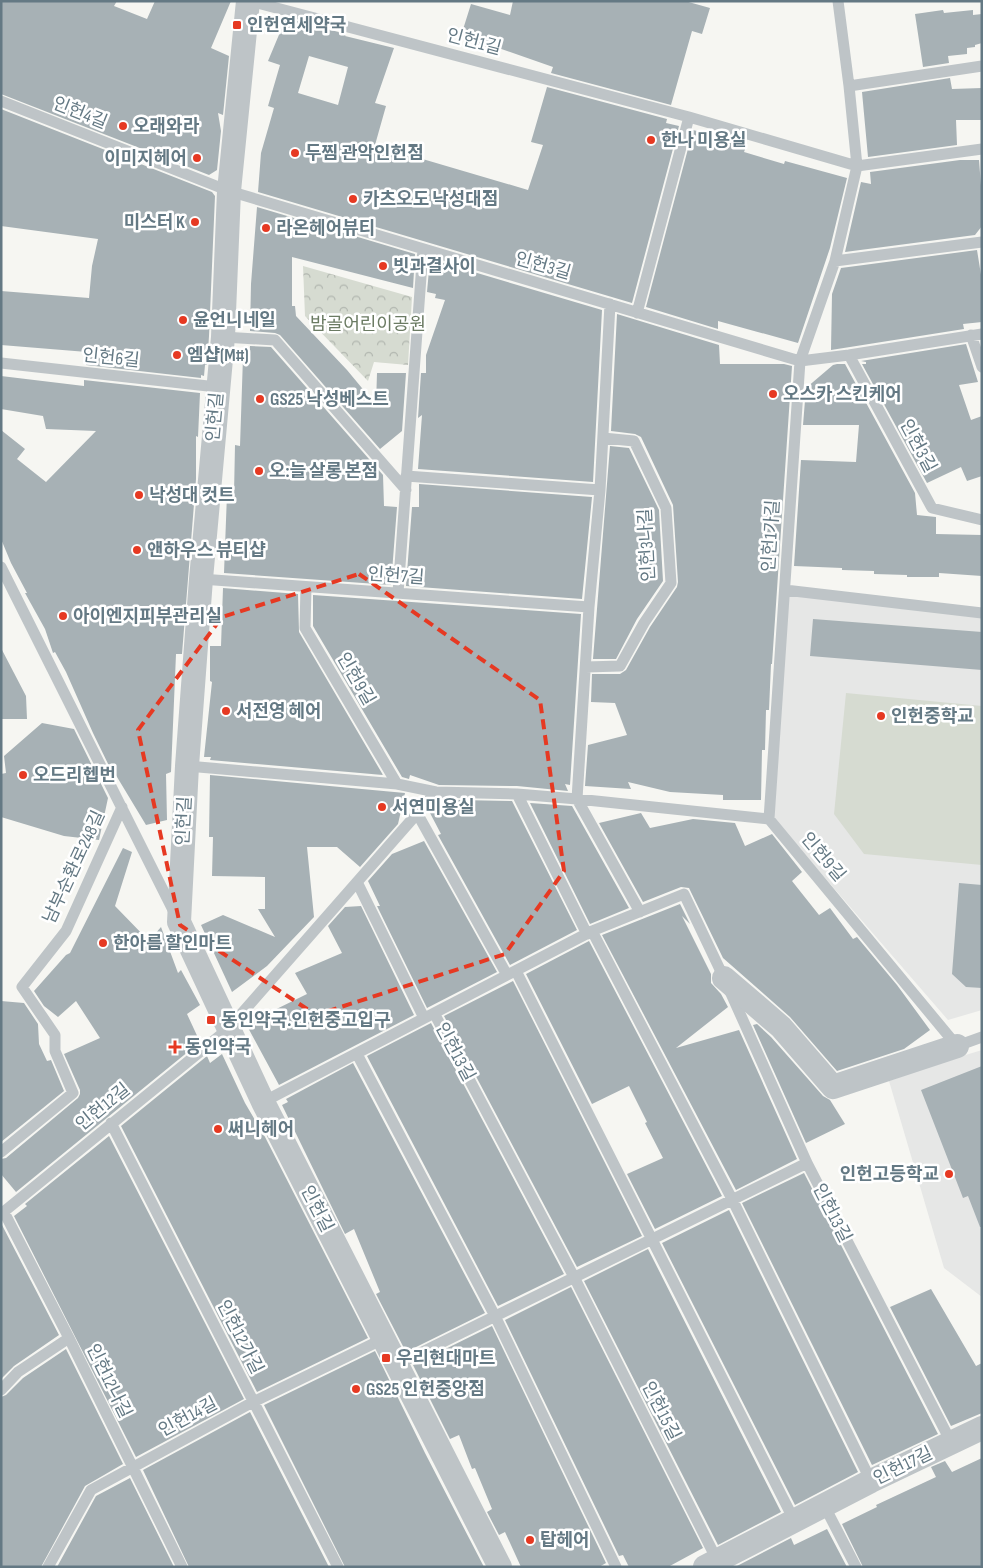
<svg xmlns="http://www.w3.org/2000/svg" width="983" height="1568" font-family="'Sofia Sans Condensed','Noto Sans KR',sans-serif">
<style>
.built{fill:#e6e7e6}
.forest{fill:url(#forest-crowns)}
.pitch{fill:#d6dbd1}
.building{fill:#a7b1b5;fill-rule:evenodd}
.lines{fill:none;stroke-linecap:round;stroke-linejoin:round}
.service{stroke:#bec4c7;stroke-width:11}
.minor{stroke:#bec4c7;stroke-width:24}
.marked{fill:none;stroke:#e63922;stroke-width:4;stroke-dasharray:10 6;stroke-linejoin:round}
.poi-dot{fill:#e63922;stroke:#fff;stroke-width:2}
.labels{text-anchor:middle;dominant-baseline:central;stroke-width:5;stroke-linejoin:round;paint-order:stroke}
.poi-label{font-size:18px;font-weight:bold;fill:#647984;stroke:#fff;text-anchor:start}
.street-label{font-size:18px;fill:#647984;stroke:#fff}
.park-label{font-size:18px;fill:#6b7b63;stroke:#fff}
</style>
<defs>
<pattern id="forest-crowns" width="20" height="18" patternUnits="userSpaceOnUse" patternTransform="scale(1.25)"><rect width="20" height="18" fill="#d6dbd1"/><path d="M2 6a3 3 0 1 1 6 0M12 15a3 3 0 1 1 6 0" fill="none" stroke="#b1b6af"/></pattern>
</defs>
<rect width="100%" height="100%" fill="#f6f6f2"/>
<path class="built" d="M 789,593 L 982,614 L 982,1010 L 948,1020 L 774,819 Z
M 982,1050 L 982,1297 L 944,1268 L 889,1081 L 946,1061 Z"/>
<path class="forest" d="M 303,266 L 412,297 L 408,365 L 374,362 L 368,381 L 305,316 Z"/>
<path class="pitch" d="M 846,693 L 982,706 L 982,865 L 864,854 L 834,814 Z"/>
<path class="building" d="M 1,1 L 117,1 L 114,6 L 147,19 L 155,1 L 231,1 L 211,48 L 229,56 L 223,115 L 218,113 L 221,131 L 217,170 L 209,175 L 1,94 Z
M 513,1 L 685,1 L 710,8 L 702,34 L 692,31 L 671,105 L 551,73 L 553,67 L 487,44 L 486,47 L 460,39 L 471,4 L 510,15 Z
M 943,10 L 944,13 L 973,10 L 973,15 L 982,14 L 982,43 L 975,45 L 975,47 L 967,48 L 967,54 L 948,56 L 949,63 L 923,67 L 915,14 Z
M 286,18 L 346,34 L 345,36 L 394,48 L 375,103 L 386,106 L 375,145 L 528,190 L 543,145 L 531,142 L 547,87 L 667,119 L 666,123 L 679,126 L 632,303 L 258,192 L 261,153 L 274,108 L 268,106 L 280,65 L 268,61 ZM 309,56 L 348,67 L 338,105 L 298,93 Z
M 950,78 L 952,89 L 982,88 L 982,120 L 956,120 L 957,145 L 868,157 L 862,92 Z
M 1,109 L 212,192 L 215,196 L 209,336 L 207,365 L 205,365 L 204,376 L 201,375 L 201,378 L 86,365 L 87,352 L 1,345 L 1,291 L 89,298 L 92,266 L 98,239 L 1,226 Z
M 693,130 L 747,144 L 744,152 L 784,164 L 785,161 L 847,178 L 830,248 L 798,343 L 718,321 L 718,329 L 646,307 Z
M 960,160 L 979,160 L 982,199 L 982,226 L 975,235 L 845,252 L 861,182 L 871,184 L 870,172 Z
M 257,207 L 415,254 L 413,288 L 292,257 L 292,306 L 295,306 L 296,316 L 347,370 L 376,405 L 377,373 L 406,373 L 402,431 L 380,449 L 280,335 L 275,333 L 250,331 L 251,284 Z
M 977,250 L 982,281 L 982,322 L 963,324 L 964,329 L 831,350 L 832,294 L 841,268 Z
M 430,259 L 602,310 L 593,482 L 418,469 L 422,415 L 418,418 L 421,373 L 426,373 L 426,355 L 445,300 L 435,298 L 436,294 L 427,292 Z
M 617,314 L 719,345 L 720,364 L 784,364 L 792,366 L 772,664 L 771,664 L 769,710 L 766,710 L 765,750 L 762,750 L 761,800 L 723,800 L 723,795 L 670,792 L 628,782 L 631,789 L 585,786 L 588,745 L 627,735 L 615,703 L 591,702 L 592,674 L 620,674 L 626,670 L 650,627 L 677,587 L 678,582 L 673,505 L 641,437 L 635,434 L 611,431 Z
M 966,344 L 978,382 L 959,385 L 971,420 L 982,416 L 982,476 L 967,481 L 961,467 L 927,483 L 862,364 L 866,364 L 866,362 L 861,361 Z
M 250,346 L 271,347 L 383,475 L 384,506 L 397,507 L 391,585 L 224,573 L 227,494 L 234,494 L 235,445 L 240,446 L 243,357 L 249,357 Z
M 837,364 L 845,364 L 915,493 L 917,515 L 936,517 L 936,534 L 982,535 L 982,576 L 939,573 L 939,577 L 907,577 L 907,575 L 874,574 L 874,571 L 842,570 L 842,568 L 794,566 L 801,460 L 856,462 L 859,425 L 803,425 L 806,388 L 833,365 Z
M 1,376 L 84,386 L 84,380 L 200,393 L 198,437 L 196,436 L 196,479 L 182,654 L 176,654 L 171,772 L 166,774 L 167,820 L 146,825 L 114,772 L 113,774 L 93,733 L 66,672 L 55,652 L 53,653 L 45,629 L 25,593 L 27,593 L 11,563 L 1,539 L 1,430 L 25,449 L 17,459 L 46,482 L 96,431 L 46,429 L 43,416 L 1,409 Z
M 610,446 L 629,448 L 659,510 L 663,581 L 637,619 L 616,659 L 593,659 Z
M 419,484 L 592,497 L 582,599 L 406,586 L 412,507 L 419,507 Z
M 223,588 L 298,594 L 299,632 L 383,775 L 210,760 L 211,757 L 204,757 L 212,682 L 210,681 L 210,646 L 221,646 Z
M 313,595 L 581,614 L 570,785 L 565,784 L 568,791 L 517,786 L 439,785 L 410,775 L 409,779 L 402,777 L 313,626 Z
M 813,619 L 982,632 L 982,670 L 810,656 Z
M 1,648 L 26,696 L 27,719 L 1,719 Z
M 42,723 L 74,729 L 108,798 L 99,840 L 64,836 L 1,817 L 1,774 L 6,773 L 4,756 Z
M 210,775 L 405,793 L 398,824 L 360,867 L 337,847 L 307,847 L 314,917 L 267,966 L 232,992 L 201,925 L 223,915 L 275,937 L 258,909 L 265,909 L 265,877 L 212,876 L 213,837 L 209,837 Z
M 459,800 L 512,801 L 577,930 L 510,965 L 438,835 L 441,834 L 430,813 Z
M 530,803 L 572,806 L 629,908 L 590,924 Z
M 641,813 L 650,828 L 693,819 L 735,823 L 745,846 L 772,834 L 802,872 L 792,881 L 819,915 L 830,908 L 853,939 L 857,937 L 897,985 L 930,1030 L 904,1049 L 837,1071 L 790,1017 L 723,958 L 689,888 L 681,887 L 643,902 L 599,823 Z
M 424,841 L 497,972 L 427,1008 L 377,906 L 380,906 L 368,881 L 392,854 Z
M 123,848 L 132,852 L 115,906 L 149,941 L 161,927 L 178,973 L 181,970 L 200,1005 L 187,1014 L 200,1042 L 16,1192 L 1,1174 L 1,1159 L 6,1158 L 78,1098 L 80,1094 L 80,1090 L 64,1054 L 100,1038 L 76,1001 L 58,1017 L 44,1006 L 34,991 L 66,955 L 70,953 Z
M 959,883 L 982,885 L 982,988 L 966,987 L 952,974 Z
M 680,904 L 690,924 L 682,916 L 711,974 L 711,983 L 721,994 L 728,1007 L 676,1048 L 739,1030 L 797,1159 L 736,1190 L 602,935 Z
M 361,906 L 414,1015 L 279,1085 L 246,1024 L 307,994 L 295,973 L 342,953 L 328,926 L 345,907 Z
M 589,941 L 722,1196 L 655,1229 L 627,1174 L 663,1158 L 645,1123 L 647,1122 L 629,1086 L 592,1104 L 526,974 Z
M 513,981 L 642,1236 L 577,1267 L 444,1016 Z
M 1,1001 L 24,1003 L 38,1024 L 39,1044 L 47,1061 L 51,1060 L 64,1091 L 1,1142 Z
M 431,1023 L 564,1274 L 498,1306 L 367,1056 Z
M 757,1024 L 771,1037 L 823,1096 L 830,1100 L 845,1124 L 806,1143 L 753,1025 Z
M 222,1054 L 245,1103 L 265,1137 L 368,1338 L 257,1392 L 121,1126 L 207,1056 L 210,1063 Z
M 353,1063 L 485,1313 L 406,1352 L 376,1294 L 380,1292 L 354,1229 L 345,1234 L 282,1105 L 288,1102 L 286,1099 Z
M 982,1066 L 982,1227 L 980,1227 L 968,1196 L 963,1198 L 921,1090 Z
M 109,1136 L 244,1399 L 136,1457 L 14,1216 L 27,1206 L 25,1204 Z
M 804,1173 L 938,1434 L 872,1465 L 742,1203 Z
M 729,1210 L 858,1472 L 795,1505 L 662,1243 Z
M 2,1225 L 59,1335 L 14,1366 L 1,1379 Z
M 648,1249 L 781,1512 L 718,1545 L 584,1281 Z
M 571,1287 L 703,1548 L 668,1567 L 629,1567 L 623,1555 L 619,1556 L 505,1320 Z
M 931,1289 L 976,1366 L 982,1363 L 982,1413 L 951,1426 L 890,1307 Z
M 492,1326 L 606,1563 L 599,1567 L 521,1567 L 505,1532 L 499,1535 L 487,1512 L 492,1509 L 475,1468 L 472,1469 L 459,1435 L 450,1439 L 413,1365 Z
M 66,1349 L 123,1464 L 85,1486 L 41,1567 L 1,1567 L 1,1397 L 6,1395 L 23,1378 Z
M 375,1351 L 425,1453 L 484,1567 L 345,1567 L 264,1405 Z
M 250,1412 L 329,1567 L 189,1567 L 143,1470 Z
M 982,1458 L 982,1567 L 863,1567 L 842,1524 L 877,1507 L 876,1505 L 936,1477 L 931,1467 L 945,1461 L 952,1472 Z
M 130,1478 L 174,1567 L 57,1567 L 96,1496 Z
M 827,1529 L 847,1567 L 735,1567 L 791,1538 L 794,1545 Z"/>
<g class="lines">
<path class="service" d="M 250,1 L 689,117 L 857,166 L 982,149
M 838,1 L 849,86
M 1,101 L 229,191 L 800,361 L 849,355 L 982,334
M 835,261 L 982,242
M 610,304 L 600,490 L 589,607 L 577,799 L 640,912
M 637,313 L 689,117
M 971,335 L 982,367
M 223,337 L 275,340 L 406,490
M 849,355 L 932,508 L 982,520
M 1,363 L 217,387
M 406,476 L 600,490
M 1,567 L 174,912
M 201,579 L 589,607
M 306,587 L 305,628 L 397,784
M 785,590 L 982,613
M 398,593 L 423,249
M 586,667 L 620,666 L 644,623 L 671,583 L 666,508 L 634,441 L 603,438
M 187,766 L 397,784 L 436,792 L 517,794 L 577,799 L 769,819 L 957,1046 L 982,1037
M 517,794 L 587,934
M 417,813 L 507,975
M 769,819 L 800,361 L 835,261 L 857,166 L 849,86 L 982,66
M 357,882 L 424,1018
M 592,931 L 732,1199 L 871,1481
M 516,971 L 794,1520
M 434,1013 L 574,1277 L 717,1560
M 357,1054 L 495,1316 L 616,1567
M 263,1102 L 592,931 L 684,894 L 724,978 L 807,1163 L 951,1442
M 111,1123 L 338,1567
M 1,1152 L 73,1093 L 55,1051 L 55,1035 L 22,987 L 66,931 L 122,807
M 4,1212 L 69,1338 L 182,1567
M 1,1214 L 228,1029 L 436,792
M 396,1365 L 807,1163
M 1,1390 L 18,1372 L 69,1338
M 824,1505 L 856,1567
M 48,1567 L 91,1490 L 253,1402 L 383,1339"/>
<path class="minor" d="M 248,1 L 229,191 L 223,337 L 201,579 L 187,766 L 179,922 L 263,1102 L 500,1567
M 724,978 L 781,1027 L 833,1087 L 957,1046
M 705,1567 L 871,1481 L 982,1428"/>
</g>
<path class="marked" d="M 359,574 L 540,700 L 564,871 L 505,954 L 316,1015 L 180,925 L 138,730 L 222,617 Z"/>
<g class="poi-dot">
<rect x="232" y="20" width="10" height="10" rx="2.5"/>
<circle cx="123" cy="126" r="5"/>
<circle cx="651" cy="140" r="5"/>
<circle cx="295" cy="153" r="5"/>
<circle cx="197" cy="158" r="5"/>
<circle cx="353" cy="199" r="5"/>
<circle cx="195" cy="222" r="5"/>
<circle cx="266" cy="228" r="5"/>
<circle cx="383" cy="266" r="5"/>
<circle cx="183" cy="320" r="5"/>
<circle cx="177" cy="355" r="5"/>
<circle cx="773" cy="394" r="5"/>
<circle cx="260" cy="399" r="5"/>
<circle cx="259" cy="471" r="5"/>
<circle cx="139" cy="495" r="5"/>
<circle cx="137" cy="550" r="5"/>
<circle cx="63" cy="616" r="5"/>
<circle cx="226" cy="711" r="5"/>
<circle cx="881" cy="716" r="5"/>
<circle cx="23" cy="775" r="5"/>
<circle cx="382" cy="807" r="5"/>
<circle cx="103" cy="943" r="5"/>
<rect x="206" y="1015" width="10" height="10" rx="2.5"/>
<path d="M172.5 1039.5h5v5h5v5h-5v5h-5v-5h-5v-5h5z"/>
<circle cx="218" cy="1129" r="5"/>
<circle cx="949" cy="1174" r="5"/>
<rect x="381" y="1353" width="10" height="10" rx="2.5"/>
<circle cx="356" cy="1389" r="5"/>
<circle cx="530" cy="1540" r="5"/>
</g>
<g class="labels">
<g class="poi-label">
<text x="247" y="25">인헌연세약국</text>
<text x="133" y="126">오래와라</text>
<text x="661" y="140">한나 미용실</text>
<text x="305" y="153">두찜 관악인헌점</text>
<text x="187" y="158" text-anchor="end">이미지헤어</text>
<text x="363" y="199">카츠오도 낙성대점</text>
<text x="185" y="222" text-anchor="end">미스터 K</text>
<text x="276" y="228">라온헤어뷰티</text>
<text x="393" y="266">빗과결사이</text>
<text x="193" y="320">윤언니네일</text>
<text x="187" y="355">엠샵(M#)</text>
<text x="783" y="394">오스카 스킨케어</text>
<text x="270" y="399">GS25 낙성베스트</text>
<text x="269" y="471">오:늘 살롱 본점</text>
<text x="149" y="495">낙성대 컷트</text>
<text x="147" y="550">앤하우스 뷰티샵</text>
<text x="73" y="616">아이엔지피부관리실</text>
<text x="236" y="711">서전영 헤어</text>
<text x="891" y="716">인헌중학교</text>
<text x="33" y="775">오드리헵번</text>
<text x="392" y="807">서연미용실</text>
<text x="113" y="943">한아름 할인마트</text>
<text x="221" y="1020">동인약국.인헌중고입구</text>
<text x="185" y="1047">동인약국</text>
<text x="228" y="1129">써니헤어</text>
<text x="939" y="1174" text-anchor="end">인헌고등학교</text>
<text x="396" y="1358">우리현대마트</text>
<text x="366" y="1389">GS25 인헌중앙점</text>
<text x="540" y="1540">탑헤어</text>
</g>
<g class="street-label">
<text transform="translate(474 42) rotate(15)">인헌1길</text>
<text transform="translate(80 113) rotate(22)">인헌4길</text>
<text transform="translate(543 266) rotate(16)">인헌3길</text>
<text transform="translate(111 358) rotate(6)">인헌6길</text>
<text transform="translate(215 417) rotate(-85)">인헌길</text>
<text transform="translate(918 446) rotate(62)">인헌3길</text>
<text transform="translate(771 536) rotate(-86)">인헌1가길</text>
<text transform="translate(647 545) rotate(-93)">인헌3나길</text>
<text transform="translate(396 576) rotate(4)">인헌7길</text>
<text transform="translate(356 679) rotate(60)">인헌9길</text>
<text transform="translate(184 821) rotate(-87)">인헌길</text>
<text transform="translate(823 857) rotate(50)">인헌9길</text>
<text transform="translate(74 867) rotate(-65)">남부순환로248길</text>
<text transform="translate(455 1052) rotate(62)">인헌13길</text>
<text transform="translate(103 1107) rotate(-39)">인헌12길</text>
<text transform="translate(317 1209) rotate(63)">인헌길</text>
<text transform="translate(832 1213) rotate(63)">인헌13길</text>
<text transform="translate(240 1337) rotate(63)">인헌12가길</text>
<text transform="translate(109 1381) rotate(64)">인헌12나길</text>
<text transform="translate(661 1411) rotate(63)">인헌15길</text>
<text transform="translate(188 1417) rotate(-28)">인헌14길</text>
<text transform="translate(903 1466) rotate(-26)">인헌17길</text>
</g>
<g class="park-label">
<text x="368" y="324">밤골어린이공원</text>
</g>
</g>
<rect width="983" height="1568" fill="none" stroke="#647984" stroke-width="5"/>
</svg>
